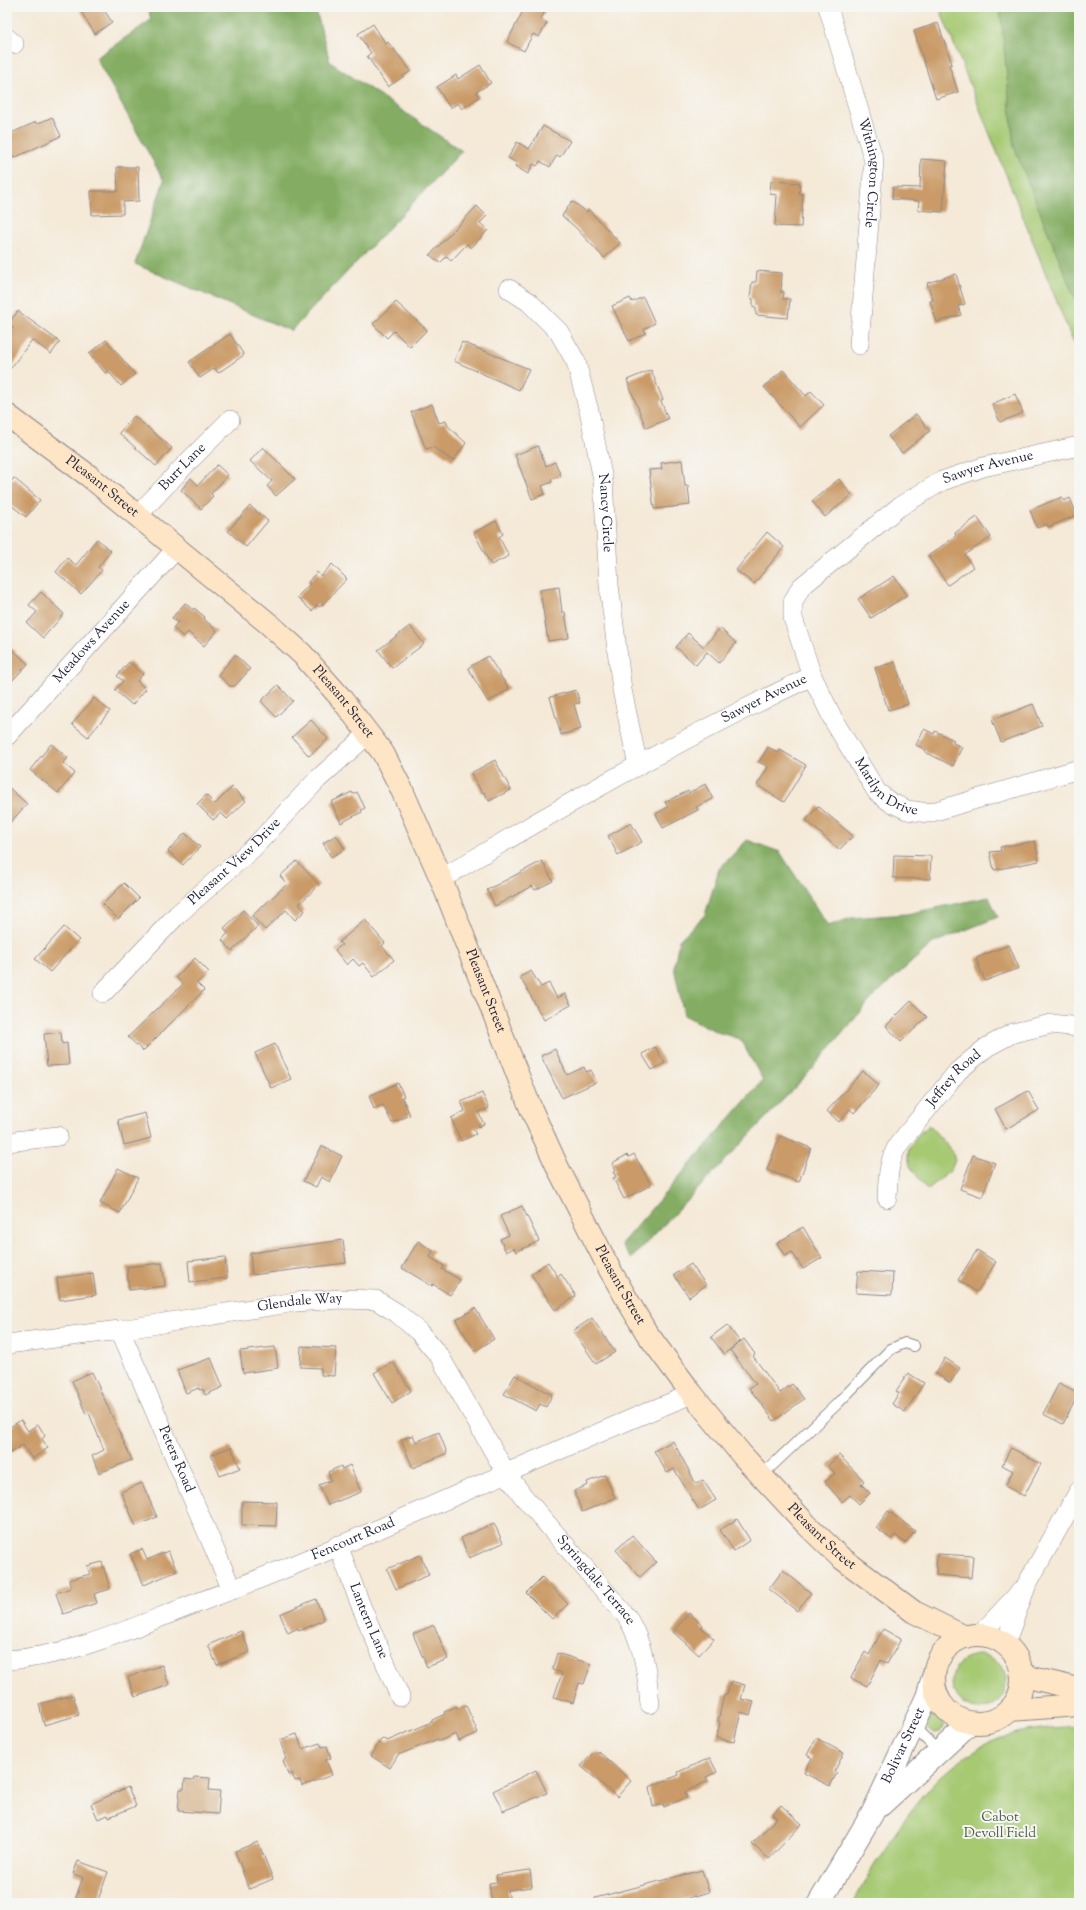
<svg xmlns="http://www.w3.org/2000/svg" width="1086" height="1910" font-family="'Sorts Mill Goudy',serif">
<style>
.green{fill:#a6c972;stroke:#647656}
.forest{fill:#84ad64;stroke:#536850}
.building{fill:#ca9b67}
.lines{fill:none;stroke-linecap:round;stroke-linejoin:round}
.service-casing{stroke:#8c8689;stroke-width:12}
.minor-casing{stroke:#8c8689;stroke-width:20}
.tertiary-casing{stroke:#8c8689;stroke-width:24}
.secondary-casing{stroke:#8c8689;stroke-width:24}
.service{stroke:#fff;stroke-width:10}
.minor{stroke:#fff;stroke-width:19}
.tertiary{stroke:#fff;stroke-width:22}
.secondary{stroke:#fde5c5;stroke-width:22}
.labels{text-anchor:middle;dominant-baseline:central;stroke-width:4;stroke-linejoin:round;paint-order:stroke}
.street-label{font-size:14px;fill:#22223b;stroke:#f6f6f2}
.park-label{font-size:14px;fill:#505c4e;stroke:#f6f6f2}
</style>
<rect width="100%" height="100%" fill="#f6f6f2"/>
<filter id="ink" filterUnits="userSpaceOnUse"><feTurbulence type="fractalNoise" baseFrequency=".025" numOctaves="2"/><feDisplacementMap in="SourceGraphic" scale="8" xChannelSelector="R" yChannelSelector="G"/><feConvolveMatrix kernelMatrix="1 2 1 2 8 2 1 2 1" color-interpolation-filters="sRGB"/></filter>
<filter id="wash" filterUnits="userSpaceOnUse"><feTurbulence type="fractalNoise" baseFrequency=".012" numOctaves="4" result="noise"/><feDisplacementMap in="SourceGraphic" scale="16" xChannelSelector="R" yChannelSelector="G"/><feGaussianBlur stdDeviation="0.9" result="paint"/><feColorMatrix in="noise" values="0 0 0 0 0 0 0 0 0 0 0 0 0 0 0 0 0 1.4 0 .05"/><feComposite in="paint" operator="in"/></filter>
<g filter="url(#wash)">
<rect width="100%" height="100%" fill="#f5e9d7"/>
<path class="green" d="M 939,7 L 1079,7 L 1079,341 L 1073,342 Z
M 929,1125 L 952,1151 L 955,1160 L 951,1170 L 927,1190 L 910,1166 L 908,1155 L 909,1148 L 917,1136 Z
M952 1682a27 27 0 1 1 54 0a27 27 0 1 1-54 0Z
M 932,1711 L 945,1725 L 939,1733 L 934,1734 L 923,1726 Z
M 1079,1726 L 1079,1903 L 854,1903 C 863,1882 876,1862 889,1843 C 919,1796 952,1754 1007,1736 C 1031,1728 1055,1728 1079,1726 Z"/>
<path class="forest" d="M 148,7 L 315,7 L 330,62 L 462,151 L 291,331 L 135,264 L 164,181 L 96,58 L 151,20 Z
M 1000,7 L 1079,7 L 1079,309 L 1014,147 Z
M 747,840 L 780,852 L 828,926 L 851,918 L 907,914 L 989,897 L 998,917 L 933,943 L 875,995 L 804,1078 L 631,1259 L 621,1244 L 763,1080 L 740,1039 L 717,1032 L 684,1015 L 674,967 L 679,940 L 705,915 L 719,869 Z"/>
<g id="blocks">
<path class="building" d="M 78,7 L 102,7 L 112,22 L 95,34 Z
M 525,7 L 547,7 L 541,19 L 547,23 L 539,37 L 533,34 L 524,51 L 507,42 Z
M 938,23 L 952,64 L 949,65 L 958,92 L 936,99 L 914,31 Z
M 373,24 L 386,44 L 388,42 L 411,71 L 388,87 L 367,56 L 371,53 L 358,34 Z
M 480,65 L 491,83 L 476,92 L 479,97 L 462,109 L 458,103 L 450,108 L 437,87 L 456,75 L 458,79 Z
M 52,117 L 61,136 L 14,158 L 7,143 L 7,135 L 36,122 L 37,124 Z
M 543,126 L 570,141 L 560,157 L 557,155 L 550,167 L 540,161 L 537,166 L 533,164 L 528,174 L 515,166 L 517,163 L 508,158 L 517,142 L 529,149 Z
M 921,159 L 947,161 L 943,212 L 918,210 L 919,201 L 892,199 L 893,187 L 920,188 Z
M 117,167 L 138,167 L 139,201 L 123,202 L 123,214 L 92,215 L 91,191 L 118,191 Z
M 771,181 L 800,183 L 799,194 L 803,194 L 801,227 L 775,226 L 777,195 L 770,194 Z
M 572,201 L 587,212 L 588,209 L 620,243 L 604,258 L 575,227 L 562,216 Z
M 477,206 L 487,216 L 480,223 L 488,230 L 471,248 L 467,244 L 451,261 L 447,256 L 440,263 L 430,255 Z
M 757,271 L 782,273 L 781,292 L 784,292 L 783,299 L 790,299 L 788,318 L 756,315 L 756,307 L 753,307 L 753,299 L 750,298 L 752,282 L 756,282 Z
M 956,274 L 965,304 L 958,306 L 961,315 L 937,322 L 930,301 L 933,300 L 927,283 Z
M 643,297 L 655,323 L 644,329 L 646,333 L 629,341 L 612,306 L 630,298 L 632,302 Z
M 396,302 L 427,330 L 410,347 L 394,331 L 387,338 L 373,324 Z
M 18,311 L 60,342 L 51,354 L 32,340 L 7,373 L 7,336 L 13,328 L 8,324 Z
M 230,334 L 244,355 L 218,373 L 215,368 L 200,378 L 189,362 Z
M 106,340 L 135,374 L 121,386 L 108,371 L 106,374 L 89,354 Z
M 462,342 L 529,369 L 519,390 L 454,361 Z
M 651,370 L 663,400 L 661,401 L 668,419 L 646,428 L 627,380 Z
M 783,370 L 806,396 L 811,391 L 824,405 L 800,427 L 764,387 Z
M 1015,394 L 1023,413 L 1000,422 L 992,404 Z
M 432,404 L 439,423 L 446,421 L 448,426 L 466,443 L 453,461 L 433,447 L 426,449 L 411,412 Z
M 916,414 L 930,431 L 902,453 L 888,436 Z
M 134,416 L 172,448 L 156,466 L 119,433 Z
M 538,446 L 546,466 L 555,462 L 561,476 L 551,479 L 552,482 L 542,486 L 545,494 L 532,499 L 515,455 Z
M 263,447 L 295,479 L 276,496 L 267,486 L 272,481 L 250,461 Z
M 682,460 L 685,486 L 688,486 L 690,505 L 654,509 L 649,470 L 662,469 L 661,463 Z
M 217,465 L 228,475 L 211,494 L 213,496 L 201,509 L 181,490 L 191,478 L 198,485 Z
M 14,478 L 40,500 L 26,517 L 7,502 L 7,486 Z
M 839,479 L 852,495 L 825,517 L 812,501 Z
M 1062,497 L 1064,501 L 1070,498 L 1077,515 L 1048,527 L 1047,524 L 1037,528 L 1030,510 Z
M 250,506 L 268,521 L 246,547 L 228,531 Z
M 977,517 L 991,537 L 965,555 L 973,567 L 948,585 L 928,556 L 956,536 L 955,533 Z
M 496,521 L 503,534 L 499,537 L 509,556 L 491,565 L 474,533 Z
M 767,532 L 784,547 L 754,584 L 736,570 Z
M 97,539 L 111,551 L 98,567 L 102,570 L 81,594 L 56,572 L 67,558 L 76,565 Z
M 332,564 L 347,579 L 320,607 L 317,605 L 312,611 L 297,597 L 310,584 L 308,582 L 317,572 L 321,576 Z
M 894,576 L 907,595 L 871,618 L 858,599 Z
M 559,587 L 562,612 L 565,612 L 569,638 L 548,641 L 540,590 Z
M 41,592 L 64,614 L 43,638 L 27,623 L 37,612 L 29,605 Z
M 185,603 L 193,610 L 194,608 L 205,617 L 204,619 L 217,631 L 204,646 L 188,632 L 183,637 L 173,628 L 178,622 L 172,618 Z
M 410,626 L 424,644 L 392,668 L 378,650 Z
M 720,628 L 736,643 L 719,663 L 707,652 L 696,665 L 676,647 L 688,633 L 704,647 Z
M 7,644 L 28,664 L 7,686 Z
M 235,655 L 250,669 L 235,686 L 230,686 L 218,675 Z
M 488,656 L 509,689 L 488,702 L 468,668 Z
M 129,662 L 143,674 L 137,681 L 146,689 L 132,705 L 115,690 L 123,681 L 117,676 Z
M 895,662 L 908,704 L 888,710 L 875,668 Z
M 278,685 L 293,701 L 276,717 L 261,701 Z
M 576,690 L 580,703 L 574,704 L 581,729 L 561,735 L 550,697 Z
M 94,698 L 110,711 L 88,737 L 72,724 Z
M 1033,704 L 1042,726 L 1001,742 L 992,720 Z
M 311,720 L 328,739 L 309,756 L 292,737 Z
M 924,729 L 934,734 L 935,731 L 954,740 L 953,743 L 962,747 L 953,766 L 925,752 L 926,750 L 916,745 Z
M 51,744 L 68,758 L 63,763 L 75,773 L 58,793 L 30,770 Z
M 768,747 L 778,753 L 780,750 L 806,765 L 784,802 L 757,785 L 768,767 L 759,762 Z
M 495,760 L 511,790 L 489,801 L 484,792 L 482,793 L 471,773 Z
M 705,784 L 713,799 L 696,807 L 698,810 L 663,828 L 656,814 L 668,807 L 665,802 L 688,791 L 689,793 Z
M 7,786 L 27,804 L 7,826 Z
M 232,787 L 246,801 L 227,819 L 221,813 L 213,820 L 197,804 L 206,795 L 215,804 Z
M 352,792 L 353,794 L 357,792 L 365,808 L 361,810 L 362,812 L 341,823 L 331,802 Z
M 818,806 L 853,836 L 839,850 L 806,820 Z
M 631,823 L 642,842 L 618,855 L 608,836 Z
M 185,833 L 200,847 L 183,865 L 168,851 Z
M 336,835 L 345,849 L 331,857 L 323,843 Z
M 1035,841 L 1039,861 L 994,870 L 990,852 L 1001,851 L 1000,847 Z
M 894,855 L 931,856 L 930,879 L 893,878 Z
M 297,861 L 319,885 L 299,904 L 305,911 L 295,920 L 286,910 L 265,930 L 252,916 L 287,884 L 280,876 Z
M 542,861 L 553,881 L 535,890 L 532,886 L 495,906 L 487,890 Z
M 124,883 L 139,898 L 118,919 L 103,904 Z
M 243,910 L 258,926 L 232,951 L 222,940 L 228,933 L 224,928 Z
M 365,920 L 385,943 L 382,946 L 394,960 L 374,977 L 363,963 L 359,966 L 353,959 L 347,965 L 335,950 L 342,945 L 339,942 Z
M 64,927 L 79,940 L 50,972 L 35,959 Z
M 1009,945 L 1019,968 L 985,981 L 976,958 Z
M 195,958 L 209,972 L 197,983 L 204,990 L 143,1051 L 128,1037 L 183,984 L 176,977 Z
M 531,971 L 541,987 L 549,983 L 557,998 L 565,994 L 571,1005 L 544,1020 L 520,977 Z
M 911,1001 L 927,1017 L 901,1042 L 886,1026 Z
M 61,1032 L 62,1044 L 67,1043 L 69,1065 L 47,1066 L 44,1034 Z
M 275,1044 L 291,1079 L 271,1088 L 255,1053 Z
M 655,1047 L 665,1063 L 652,1070 L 642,1054 Z
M 555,1049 L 567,1075 L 584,1067 L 586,1072 L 591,1070 L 597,1082 L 562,1098 L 541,1056 Z
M 863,1071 L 879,1085 L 854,1113 L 850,1109 L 839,1122 L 827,1111 Z
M 398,1083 L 404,1096 L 402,1097 L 410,1115 L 392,1123 L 383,1105 L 374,1109 L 369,1096 Z
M 1028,1091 L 1039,1110 L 1006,1129 L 995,1109 Z
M 482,1093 L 489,1108 L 478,1112 L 484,1124 L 473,1129 L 476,1134 L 461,1141 L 451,1118 L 465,1111 L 461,1102 Z
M 145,1113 L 151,1138 L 124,1145 L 118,1120 Z
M 780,1136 L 811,1148 L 799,1182 L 767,1170 Z
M 322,1146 L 342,1156 L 330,1182 L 321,1177 L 316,1187 L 303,1181 Z
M 634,1154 L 651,1185 L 624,1199 L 613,1178 L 616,1177 L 613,1172 L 616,1171 L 612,1163 L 627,1155 L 629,1157 Z
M 973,1155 L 995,1163 L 982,1197 L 960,1189 Z
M 118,1168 L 138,1178 L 120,1213 L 100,1203 Z
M 522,1206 L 539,1241 L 516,1252 L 514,1248 L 506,1252 L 500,1239 L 509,1235 L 500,1216 Z
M 803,1227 L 822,1258 L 803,1269 L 792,1252 L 785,1256 L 777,1243 Z
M 343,1240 L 346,1263 L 252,1275 L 250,1253 Z
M 418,1241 L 433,1251 L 430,1257 L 444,1266 L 442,1269 L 460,1280 L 450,1295 L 433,1284 L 432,1286 L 402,1268 Z
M 977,1250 L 996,1262 L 977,1292 L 958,1280 Z
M 225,1257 L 227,1278 L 190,1282 L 188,1261 Z
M 548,1262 L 558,1277 L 561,1274 L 576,1296 L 555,1310 L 531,1274 Z
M 162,1263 L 165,1286 L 129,1290 L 127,1267 Z
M 691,1264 L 706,1285 L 689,1297 L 674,1275 Z
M 858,1271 L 893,1273 L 892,1295 L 856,1293 Z
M 93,1273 L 96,1295 L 60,1300 L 57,1278 Z
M 475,1308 L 494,1339 L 475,1351 L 456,1320 Z
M 592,1318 L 615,1352 L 596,1364 L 573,1331 Z
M 727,1325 L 740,1342 L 724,1354 L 711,1337 Z
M 744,1339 L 755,1354 L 753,1356 L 780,1393 L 792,1384 L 804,1399 L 774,1421 L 749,1388 L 756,1384 L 730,1350 Z
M 301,1346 L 336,1348 L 334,1376 L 321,1375 L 321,1368 L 300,1367 Z
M 275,1347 L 278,1368 L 243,1373 L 240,1351 Z
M 211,1358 L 223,1387 L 205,1395 L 203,1389 L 199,1390 L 199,1388 L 186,1393 L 177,1370 Z
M 945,1358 L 960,1368 L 950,1383 L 935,1373 Z
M 393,1362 L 411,1391 L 392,1403 L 374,1373 Z
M 92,1372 L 132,1460 L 99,1473 L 92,1456 L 104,1450 L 89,1413 L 86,1414 L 72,1381 Z
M 908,1373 L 924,1383 L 905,1412 L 892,1404 L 899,1393 L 896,1391 Z
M 515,1375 L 552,1395 L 546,1407 L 540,1404 L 536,1411 L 504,1394 Z
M 1059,1383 L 1079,1393 L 1063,1424 L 1043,1414 Z
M 21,1420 L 28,1431 L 38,1424 L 45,1436 L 42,1439 L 48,1448 L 32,1459 L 23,1445 L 7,1455 L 7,1429 Z
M 439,1432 L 447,1453 L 413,1468 L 401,1440 L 413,1435 L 416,1442 Z
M 673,1441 L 696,1484 L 703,1480 L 716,1500 L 699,1510 L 674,1469 L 667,1473 L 654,1451 Z
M 231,1447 L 240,1468 L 220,1476 L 211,1455 Z
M 1011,1448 L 1041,1464 L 1024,1496 L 1005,1486 L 1013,1471 L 1002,1465 Z
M 839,1455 L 864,1481 L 861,1484 L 870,1493 L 859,1504 L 850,1495 L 842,1502 L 825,1482 L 835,1473 L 828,1466 Z
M 350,1465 L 361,1492 L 328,1505 L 319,1485 L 331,1480 L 328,1472 L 341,1466 L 342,1469 Z
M 605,1475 L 615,1498 L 582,1512 L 574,1491 L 588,1485 L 587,1482 Z
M 142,1483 L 157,1517 L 136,1526 L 121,1492 Z
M 242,1501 L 277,1502 L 276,1526 L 242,1525 Z
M 888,1511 L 915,1531 L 905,1543 L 895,1535 L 891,1539 L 876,1528 Z
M 737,1519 L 750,1540 L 734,1551 L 720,1530 Z
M 494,1523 L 503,1543 L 469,1558 L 461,1538 Z
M 632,1535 L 656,1562 L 640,1577 L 616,1550 Z
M 142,1549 L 147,1560 L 168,1551 L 177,1571 L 144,1585 L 130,1554 Z
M 937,1554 L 973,1556 L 971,1578 L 936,1575 Z
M 420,1555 L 429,1575 L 396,1589 L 387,1569 Z
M 102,1562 L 110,1589 L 94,1594 L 97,1603 L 63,1614 L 56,1593 L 71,1588 L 69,1580 L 90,1574 L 87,1566 Z
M 783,1570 L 811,1593 L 797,1611 L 769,1589 Z
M 542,1577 L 568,1604 L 552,1619 L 526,1593 Z
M 316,1599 L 324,1620 L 299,1631 L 298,1628 L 288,1633 L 280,1614 Z
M 689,1613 L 703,1625 L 701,1627 L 714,1639 L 699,1655 L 673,1632 Z
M 434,1625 L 448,1659 L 427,1667 L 413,1634 Z
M 883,1629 L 901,1639 L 887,1664 L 881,1660 L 867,1686 L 851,1678 L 865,1652 L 869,1655 Z
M 241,1631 L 250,1652 L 217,1665 L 208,1645 Z
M 557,1653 L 591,1664 L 584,1684 L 579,1683 L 573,1703 L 554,1697 L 562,1673 L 552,1670 Z
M 162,1665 L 169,1685 L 135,1697 L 128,1677 Z
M 731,1681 L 745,1685 L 741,1699 L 754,1702 L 750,1715 L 741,1712 L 734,1742 L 716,1738 L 720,1722 L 718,1721 L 724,1695 L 727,1695 Z
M 73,1695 L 79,1715 L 44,1725 L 39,1704 Z
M 466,1705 L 478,1733 L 459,1741 L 456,1734 L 439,1741 L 438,1739 L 398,1755 L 390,1768 L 371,1756 L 382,1738 L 387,1741 L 432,1722 L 432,1720 L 445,1714 L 444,1712 L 457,1706 L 457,1709 Z
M 297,1734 L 302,1749 L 320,1743 L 322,1747 L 327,1746 L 331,1758 L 326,1760 L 332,1775 L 302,1786 L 300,1780 L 295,1781 L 292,1773 L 288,1775 L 283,1760 L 286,1759 L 280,1740 Z
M 816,1738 L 844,1753 L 834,1772 L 837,1773 L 830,1786 L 804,1773 L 812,1758 L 807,1755 Z
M 598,1751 L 631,1781 L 617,1797 L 581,1766 L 594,1752 L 596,1754 Z
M 710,1758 L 717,1772 L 706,1777 L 708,1781 L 685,1792 L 687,1797 L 664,1807 L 663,1804 L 653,1807 L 649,1787 L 679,1775 L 678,1772 Z
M 536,1770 L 547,1793 L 503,1811 L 493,1791 Z
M 194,1777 L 210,1778 L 209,1790 L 220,1791 L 218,1814 L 178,1811 L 180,1789 L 184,1789 L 185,1779 L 193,1780 Z
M 128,1787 L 136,1806 L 109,1817 L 108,1815 L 98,1819 L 91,1804 Z
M 781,1805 L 802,1824 L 769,1859 L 752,1844 L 777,1818 L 772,1814 Z
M 258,1842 L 273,1879 L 249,1889 L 235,1851 Z
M 78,1861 L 108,1872 L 97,1903 L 84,1903 L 75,1900 L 83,1877 L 73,1874 Z
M 530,1870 L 532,1887 L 508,1890 L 510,1903 L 492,1903 L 489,1883 L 497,1882 L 496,1875 Z
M 702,1870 L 709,1892 L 678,1901 L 679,1903 L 595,1903 L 595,1898 Z"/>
</g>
</g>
<g filter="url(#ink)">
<use href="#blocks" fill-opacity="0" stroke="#8c8689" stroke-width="1"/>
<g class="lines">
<g class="service-casing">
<path id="service" d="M 761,1476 L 837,1404 L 891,1349 L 905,1343 L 914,1346
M 913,1726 L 938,1751"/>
</g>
<g class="minor-casing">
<g id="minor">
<path id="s1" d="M 828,7 L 874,161 L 859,345"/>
<path d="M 7,38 L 14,44"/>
<path id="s2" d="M 509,289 L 529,302 L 559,332 L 576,362 L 589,411 L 603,480 L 609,585 L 622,690 L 638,766"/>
<path id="s3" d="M 137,516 L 184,466 L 230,420"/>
<path id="s4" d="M 812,676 L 835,723 L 877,792 L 890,802 L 907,810 L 929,813 L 1079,769"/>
<path id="s5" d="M 7,736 L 177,548"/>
<path id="s6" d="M 441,879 C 562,806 685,736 812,676 L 793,618 L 793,602 L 801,587 L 899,507 L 942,481 L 983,467 L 1079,446"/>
<path id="s7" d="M 103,993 L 177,915 L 253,848 L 318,779 L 368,734"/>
<path d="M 7,1142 L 58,1136"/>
<path id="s8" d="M 887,1198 C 888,1178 888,1162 898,1145 L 958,1071 L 987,1047 L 1013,1033 L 1051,1024 L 1079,1027"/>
<path id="s9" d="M 120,1330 L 232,1590"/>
<path id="s10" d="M 7,1344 L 120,1330 L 295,1302 L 341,1299 L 376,1300 L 397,1313 L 419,1332 L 440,1357 L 506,1473 L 523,1496 L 627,1617 C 644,1644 647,1674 650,1704"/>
<path id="s11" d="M 338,1545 L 361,1606 L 400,1697"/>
<path d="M 980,1635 L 1021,1591"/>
<path d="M 1005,1644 L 1027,1584 L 1079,1491"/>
<path id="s12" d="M 7,1660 C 75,1656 135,1626 197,1603 C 365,1540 526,1461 692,1394"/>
</g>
</g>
<g class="tertiary-casing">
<g id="tertiary">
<path d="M 881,1805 L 970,1723"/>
<path id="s13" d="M 819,1903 L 872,1814 L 927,1697 L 933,1677"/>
</g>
</g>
<g class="secondary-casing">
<g id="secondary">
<path id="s14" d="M 7,415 L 89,476 L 269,624 L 302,654 L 340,697 L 383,753 L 401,788 L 441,879 L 531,1109 L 558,1168 L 610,1270 L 646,1332 L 692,1394 L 742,1455 L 806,1524 L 840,1557 L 914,1612 L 965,1637"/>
<circle cx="978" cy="1679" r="44"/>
<path d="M 1021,1671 L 1032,1678 L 1079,1689"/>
<path d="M 1009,1710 L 1079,1705"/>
</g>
</g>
<use href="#service" class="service"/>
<use href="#minor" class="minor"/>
<use href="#tertiary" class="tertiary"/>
<use href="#secondary" class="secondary"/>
</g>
</g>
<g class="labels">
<g class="street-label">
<text stroke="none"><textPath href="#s1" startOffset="172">Withington Circle</textPath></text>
<text stroke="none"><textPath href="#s3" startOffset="67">Burr Lane</textPath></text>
<text stroke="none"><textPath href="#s6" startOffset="742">Sawyer Avenue</textPath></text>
<text stroke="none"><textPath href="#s14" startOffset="119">Pleasant Street</textPath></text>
<text stroke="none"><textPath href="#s2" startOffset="255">Nancy Circle</textPath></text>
<text stroke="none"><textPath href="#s5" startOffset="127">Meadows Avenue</textPath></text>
<text stroke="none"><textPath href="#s6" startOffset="370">Sawyer Avenue</textPath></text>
<text stroke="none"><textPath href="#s14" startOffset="443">Pleasant Street</textPath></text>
<text stroke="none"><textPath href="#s4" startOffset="137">Marilyn Drive</textPath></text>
<text stroke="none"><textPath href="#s7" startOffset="186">Pleasant View Drive</textPath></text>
<text stroke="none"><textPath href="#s14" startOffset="767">Pleasant Street</textPath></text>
<text stroke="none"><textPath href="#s8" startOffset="142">Jeffrey Road</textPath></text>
<text stroke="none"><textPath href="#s14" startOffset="1091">Pleasant Street</textPath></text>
<text stroke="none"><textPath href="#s10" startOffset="296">Glendale Way</textPath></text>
<text stroke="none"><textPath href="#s9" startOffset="141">Peters Road</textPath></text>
<text stroke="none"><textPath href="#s14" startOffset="1415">Pleasant Street</textPath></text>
<text stroke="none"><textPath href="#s12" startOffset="368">Fencourt Road</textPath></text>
<text stroke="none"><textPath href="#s10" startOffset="732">Springdale Terrace</textPath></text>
<text stroke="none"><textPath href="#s11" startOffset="82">Lantern Lane</textPath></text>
<text stroke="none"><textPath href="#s13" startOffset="179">Bolivar Street</textPath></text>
</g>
<g class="park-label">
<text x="1000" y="1818">Cabot<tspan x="1000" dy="16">Devoll Field</tspan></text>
</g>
</g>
<rect width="1086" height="1910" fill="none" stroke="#f6f6f2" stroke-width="24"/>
</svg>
